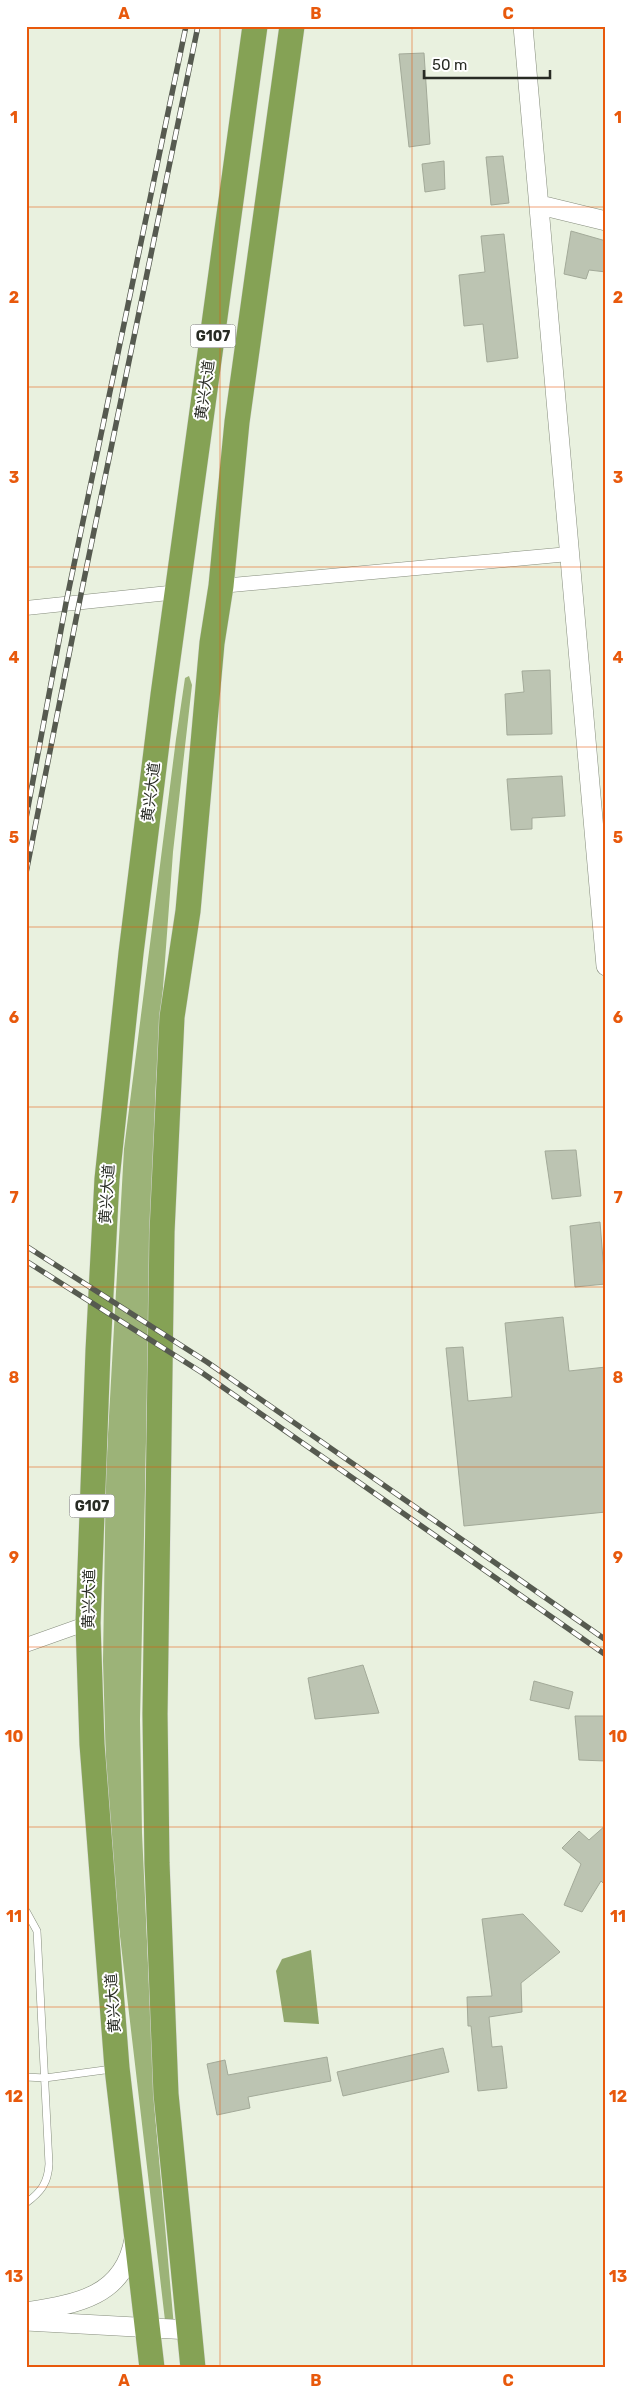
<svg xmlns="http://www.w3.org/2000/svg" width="632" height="2394" font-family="Rubik,'Noto Sans SC',sans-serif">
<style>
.forest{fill:#9cb378}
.water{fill:#90a76c}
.building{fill:#bcc4b2;stroke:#a3aa99}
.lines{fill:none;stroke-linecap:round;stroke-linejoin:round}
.lane-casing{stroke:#868d7d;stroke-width:8}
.street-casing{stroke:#868d7d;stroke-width:15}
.secondary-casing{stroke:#868d7d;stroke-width:20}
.highway-casing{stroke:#d4d5d3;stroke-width:26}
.lane{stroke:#fff;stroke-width:7}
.street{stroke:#fff;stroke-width:14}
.secondary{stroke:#fff;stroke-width:19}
.highway{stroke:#85a255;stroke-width:25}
.rail-casing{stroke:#565a50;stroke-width:5.5}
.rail{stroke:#fff;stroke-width:4;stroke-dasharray:11;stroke-linecap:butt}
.grid{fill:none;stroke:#e8590c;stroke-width:1;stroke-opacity:0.55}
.labels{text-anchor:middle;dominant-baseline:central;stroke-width:4;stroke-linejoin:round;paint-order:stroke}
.shield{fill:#fff;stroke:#686b66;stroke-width:1}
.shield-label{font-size:14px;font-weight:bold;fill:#282b24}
.street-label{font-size:15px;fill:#282b24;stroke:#fff}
.neatline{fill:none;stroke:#e8590c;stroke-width:2}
.grid-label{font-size:16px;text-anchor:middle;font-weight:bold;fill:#e8590c}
</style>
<rect width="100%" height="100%" fill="#e9f1df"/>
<path class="forest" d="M 189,676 L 192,685 L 173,852 L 156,1083 L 151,1213 L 140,1720 L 142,1833 L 155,2114 L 174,2327 L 166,2329 L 118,1919 L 106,1763 L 103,1661 L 106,1470 L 124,1149 L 176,739 L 185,678 Z"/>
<path class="water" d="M 311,1950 L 319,2024 L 284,2022 L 276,1971 L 282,1959 Z"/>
<path class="building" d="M 424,53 L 430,144 L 409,147 L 399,54 Z
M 503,156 L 509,203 L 491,205 L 486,157 Z
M 444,161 L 445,189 L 425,192 L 422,164 Z
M 571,231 L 606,241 L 606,272 L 589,270 L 586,279 L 564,274 Z
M 504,234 L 518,358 L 487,362 L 483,324 L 464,326 L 459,275 L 485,272 L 481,236 Z
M 550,670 L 552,734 L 507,735 L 505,694 L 524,692 L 522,671 Z
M 562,776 L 565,816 L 532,818 L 532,829 L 511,830 L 507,779 Z
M 576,1150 L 581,1196 L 552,1199 L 545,1151 Z
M 600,1222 L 605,1284 L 575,1287 L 570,1226 Z
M 563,1317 L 569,1371 L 606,1367 L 606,1512 L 464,1526 L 446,1348 L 463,1347 L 468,1401 L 512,1397 L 505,1323 Z
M 363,1665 L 379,1713 L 315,1719 L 308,1678 Z
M 534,1681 L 573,1692 L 569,1709 L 530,1700 Z
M 575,1716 L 606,1716 L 606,1761 L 579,1760 Z
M 606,1825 L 606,1886 L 601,1881 L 582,1912 L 564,1905 L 581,1864 L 562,1848 L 579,1831 L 589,1840 Z
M 523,1914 L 560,1952 L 521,1983 L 522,2012 L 489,2017 L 492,2047 L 502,2046 L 507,2088 L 478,2091 L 471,2026 L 468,2026 L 467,1997 L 492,1996 L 482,1919 Z
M 443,2048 L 449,2072 L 343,2096 L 337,2072 Z
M 327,2057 L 331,2081 L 248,2097 L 250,2108 L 217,2115 L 207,2064 L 225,2060 L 228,2075 Z"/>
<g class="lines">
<g class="lane-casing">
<path id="lane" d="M 26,1911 L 37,1931 L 49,2164 C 48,2183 41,2192 26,2203
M 26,2077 L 45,2078 L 112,2069"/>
</g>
<g class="street-casing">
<path id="street" d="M 221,586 L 569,554
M 26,608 L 178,592
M 26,1645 L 88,1623"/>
</g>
<g class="secondary-casing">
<path id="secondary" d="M 523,26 L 606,966
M 540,205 L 606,221
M 26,2312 C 76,2304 124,2297 134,2239
M 26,2321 L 190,2330"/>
</g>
<g class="highway-casing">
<path id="highway" d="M 152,2368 L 117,2068 L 92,1744 L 88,1623 L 98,1351 L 107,1179 L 131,953 L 163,695 L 255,26
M 193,2368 L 166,2094 L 157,1863 L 155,1714 L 162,1232 L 172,1017 L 188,911 L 212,643 L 221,586 L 237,422 L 292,26"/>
</g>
<use href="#lane" class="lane"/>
<use href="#street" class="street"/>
<use href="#secondary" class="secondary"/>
<use href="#highway" class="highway"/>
<g class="rail-casing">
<path id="rail" d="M 26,818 L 66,603 L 186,26
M 26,873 L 79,604 L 198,26
M 26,1246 L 207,1362 L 606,1640
M 26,1261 L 201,1372 L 606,1655"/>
</g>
<use href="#rail" class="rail"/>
</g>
<path class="grid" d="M 220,26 L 220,2368M 412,26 L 412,2368M 26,207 L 606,207M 26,387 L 606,387M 26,567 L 606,567M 26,747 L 606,747M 26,927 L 606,927M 26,1107 L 606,1107M 26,1287 L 606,1287M 26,1467 L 606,1467M 26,1647 L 606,1647M 26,1827 L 606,1827M 26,2007 L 606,2007M 26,2187 L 606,2187"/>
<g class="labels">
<g class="shield">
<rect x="190.5" y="324.5" width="45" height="23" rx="4"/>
<rect x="69.5" y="1494.5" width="45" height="23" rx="4"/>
</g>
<g class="shield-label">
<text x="213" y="336">G107</text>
<text x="92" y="1506">G107</text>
</g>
<g class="street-label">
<text transform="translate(205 390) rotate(-82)">黄兴大道</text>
<text transform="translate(151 792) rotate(-83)">黄兴大道</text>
<text transform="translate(107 1194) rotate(-86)">黄兴大道</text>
<text transform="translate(89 1599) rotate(-89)">黄兴大道</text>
<text transform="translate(113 2003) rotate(-94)">黄兴大道</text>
</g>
</g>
<rect width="632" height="2394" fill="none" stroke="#ffffff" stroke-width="55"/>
<path d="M424 70v8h126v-8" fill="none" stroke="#282b24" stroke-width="2.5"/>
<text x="432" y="70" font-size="15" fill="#282b24" stroke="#ffffff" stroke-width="4" paint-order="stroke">50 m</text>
<rect x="28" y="28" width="576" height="2338" class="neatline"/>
<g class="grid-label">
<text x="124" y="19">A</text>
<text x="316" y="19">B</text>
<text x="508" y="19">C</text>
<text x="14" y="123">1</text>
<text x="618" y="123">1</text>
<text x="14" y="303">2</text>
<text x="618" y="303">2</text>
<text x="14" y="483">3</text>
<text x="618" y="483">3</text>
<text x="14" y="663">4</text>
<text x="618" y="663">4</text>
<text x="14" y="843">5</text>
<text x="618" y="843">5</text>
<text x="14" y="1023">6</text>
<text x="618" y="1023">6</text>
<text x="14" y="1203">7</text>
<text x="618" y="1203">7</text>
<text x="14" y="1383">8</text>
<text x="618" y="1383">8</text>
<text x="14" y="1563">9</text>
<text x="618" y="1563">9</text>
<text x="14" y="1742">10</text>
<text x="618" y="1742">10</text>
<text x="14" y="1922">11</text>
<text x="618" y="1922">11</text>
<text x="14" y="2102">12</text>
<text x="618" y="2102">12</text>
<text x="14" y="2282">13</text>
<text x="618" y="2282">13</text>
<text x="124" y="2386">A</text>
<text x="316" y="2386">B</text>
<text x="508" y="2386">C</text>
</g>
</svg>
